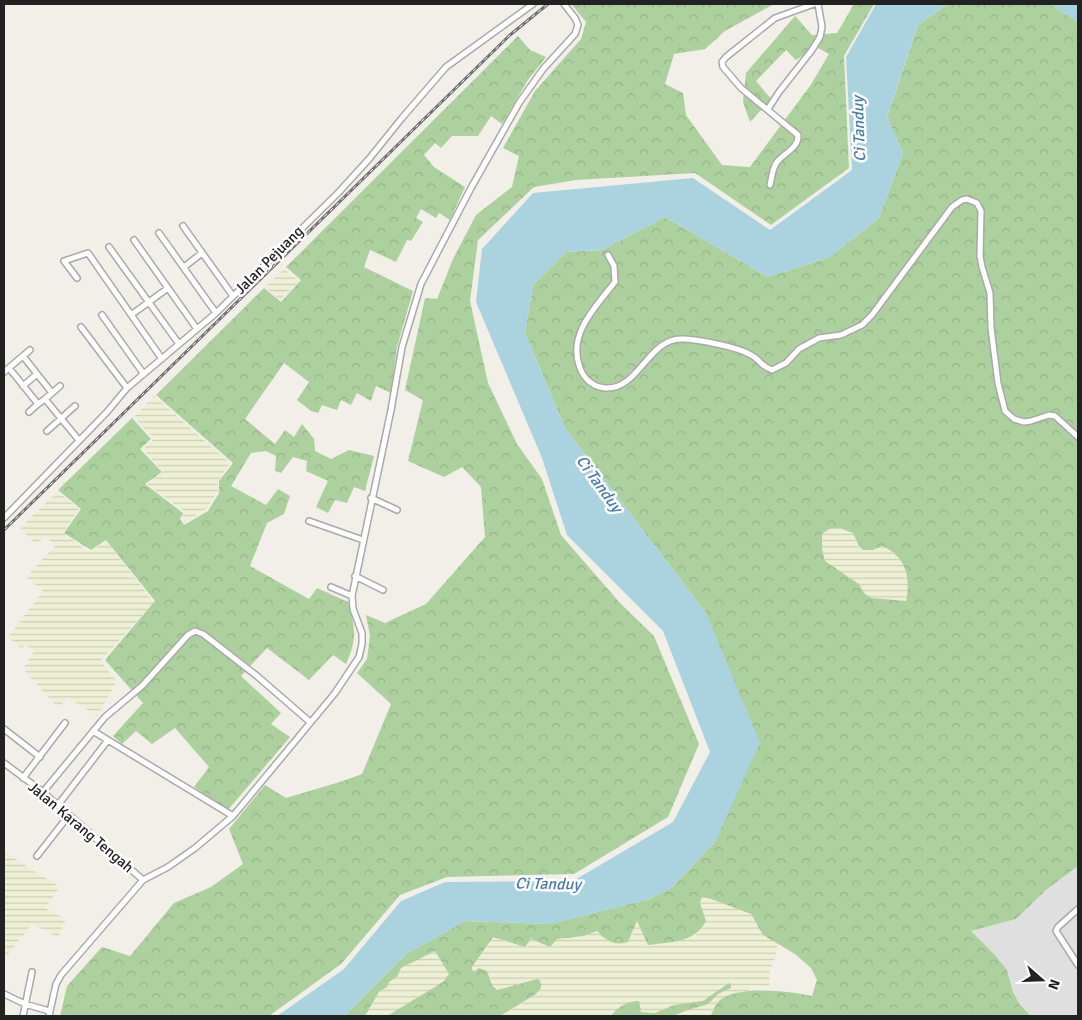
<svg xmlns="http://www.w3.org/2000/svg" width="1082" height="1020" font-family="Signika,sans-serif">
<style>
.residential{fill:#e0dfdf}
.farmland{fill:url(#farmland-rules)}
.forest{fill:url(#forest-crowns);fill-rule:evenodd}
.water{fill:#aad3df}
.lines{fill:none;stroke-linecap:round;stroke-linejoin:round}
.minor-casing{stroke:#a9a9a9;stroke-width:8}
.minor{stroke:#fff;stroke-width:5}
.rail-casing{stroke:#707070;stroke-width:3}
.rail{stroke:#fff;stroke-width:1;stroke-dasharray:4;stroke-linecap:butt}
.labels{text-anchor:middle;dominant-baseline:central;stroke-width:5;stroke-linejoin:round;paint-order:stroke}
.street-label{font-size:15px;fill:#222;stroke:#fff}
.water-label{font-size:16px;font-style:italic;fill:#4a7aab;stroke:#fff}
</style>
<defs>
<pattern id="farmland-rules" width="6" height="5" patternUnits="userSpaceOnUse" patternTransform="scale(1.25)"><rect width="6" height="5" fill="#eef0d5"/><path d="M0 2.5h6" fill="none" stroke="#ccceb7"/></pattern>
<pattern id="forest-crowns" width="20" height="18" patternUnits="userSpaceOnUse" patternTransform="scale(1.25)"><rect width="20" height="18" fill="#add19e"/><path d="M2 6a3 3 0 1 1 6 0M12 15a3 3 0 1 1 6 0" fill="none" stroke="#95b388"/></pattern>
</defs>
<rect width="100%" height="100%" fill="#f2efe9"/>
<path class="residential" d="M 1078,866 L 1078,1016 L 1031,1016 L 1020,1005 L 1013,992 L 1007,970 L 995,955 L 971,931 L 1016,919 L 1046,890 Z"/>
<path class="farmland" d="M 284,269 L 299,281 L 280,300 L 265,287 Z
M 154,396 L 230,463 L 218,481 L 218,491 L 206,509 L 185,522 L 182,518 L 184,511 L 147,484 L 163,472 L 143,449 L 154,439 L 134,417 Z
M 59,493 L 79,509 L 63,533 L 89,552 L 107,541 L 154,603 L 100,661 L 117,681 L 97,716 L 67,697 L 58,708 L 23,669 L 34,651 L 26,645 L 21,648 L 8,637 L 43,591 L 26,577 L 55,546 L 46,536 L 36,544 L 20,528 L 54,495 Z
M 840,528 L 853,533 L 858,544 L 882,546 L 887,548 L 900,558 L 907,570 L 909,587 L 906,601 L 872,598 L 865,594 L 859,584 L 825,561 L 822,548 L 822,534 L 829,529 Z
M 4,852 L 60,887 L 45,908 L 66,919 L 58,937 L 32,924 L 4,959 Z
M 702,897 L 711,899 L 751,914 L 763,935 L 777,943 L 776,955 L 770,970 L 769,986 L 749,985 L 749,991 L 726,997 L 718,1002 L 710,1016 L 673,1016 L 685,1011 L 708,1004 L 718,994 L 731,988 L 727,985 L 707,999 L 695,1003 L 674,1005 L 655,1013 L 614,1011 L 611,1016 L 500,1016 L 527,1000 L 537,979 L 497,990 L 492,985 L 487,971 L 472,970 L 472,967 L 493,937 L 525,947 L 531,939 L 546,946 L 557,939 L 584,936 L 597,931 L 601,935 L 632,936 L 636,920 L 649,945 L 681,940 L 694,936 L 701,930 L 706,921 L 700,903 Z
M 435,950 L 449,974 L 443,982 L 387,1016 L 365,1016 L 379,992 L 387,987 L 389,982 L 397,977 L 401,968 Z"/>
<path class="forest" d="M 573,4 L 774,4 L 725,31 L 705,49 L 674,54 L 665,84 L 683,93 L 686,115 L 722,165 L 750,167 L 810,86 L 829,54 L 816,47 L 796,60 L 786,50 L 756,81 L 771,99 L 750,122 L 743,102 L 746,73 L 795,16 L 812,35 L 837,33 L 854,4 L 874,4 L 844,56 L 849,168 L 771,225 L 695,173 L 576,180 L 534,187 L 478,240 L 470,301 L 488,383 L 517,444 L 542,479 L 561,535 L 620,603 L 654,636 L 699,744 L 668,817 L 574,874 L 447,877 L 400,895 L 341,964 L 269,1016 L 60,1016 L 67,986 L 102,947 L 130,956 L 174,903 L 211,887 L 243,864 L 229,829 L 265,785 L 286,798 L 343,781 L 362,774 L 391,704 L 357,673 L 367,659 L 370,636 L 366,615 L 385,623 L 426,604 L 485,537 L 481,487 L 462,467 L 444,477 L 408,461 L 423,400 L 405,390 L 425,298 L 437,299 L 453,259 L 476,215 L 512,187 L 519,156 L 503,148 L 535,91 L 581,39 L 586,22 L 572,5 Z
M 948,4 L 1050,4 L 1078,22 L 1078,866 L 1046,890 L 1016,919 L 971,931 L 995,955 L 1007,970 L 1013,992 L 1020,1005 L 1031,1016 L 710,1016 C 714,1011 715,1004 720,1000 C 740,985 788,991 812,996 L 817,980 L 811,968 L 795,954 L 763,935 L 751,914 L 711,899 L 702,897 L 700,903 L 706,921 C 695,943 670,942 648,945 L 637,921 L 628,942 C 615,946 606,941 597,931 L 584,936 L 557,939 L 550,947 L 531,939 L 525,947 L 493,937 L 472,967 L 472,970 L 475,971 L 479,968 L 487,971 L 492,985 L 497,990 L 537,979 L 540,980 L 541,988 L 536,994 L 500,1016 L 387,1016 L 443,982 L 449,974 L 435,951 L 401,968 L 397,977 L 389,982 L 387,987 L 379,992 L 365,1016 L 344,1016 L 406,954 L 465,921 L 550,924 L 649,899 L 671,888 L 715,842 L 706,613 L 565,428 L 525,333 L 533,285 L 566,252 L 602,250 L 665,217 L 768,277 L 830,257 L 879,218 L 903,153 L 887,117 L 918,25 ZM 840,528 L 853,533 L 858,544 L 863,550 L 873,550 L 882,546 C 906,556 911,578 906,601 L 872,598 L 865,594 L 859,584 L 825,561 L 822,548 L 822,534 L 829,529 Z
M 518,36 L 530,50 L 546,57 L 528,80 L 502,124 L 491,116 L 478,136 L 452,136 L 441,148 L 435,143 L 424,155 L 434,167 L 465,187 L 450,220 L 439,213 L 436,218 L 421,209 L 416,218 L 423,222 L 411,241 L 407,240 L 396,262 L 370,250 L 364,267 L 413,291 L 397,347 L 391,393 L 376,386 L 371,401 L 357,393 L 351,405 L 341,400 L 337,410 L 322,405 L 318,413 L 311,411 L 297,400 L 309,382 L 284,363 L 245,419 L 275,444 L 285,430 L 294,437 L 302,424 L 314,439 L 315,451 L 331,459 L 349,450 L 374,456 L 365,491 L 354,487 L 347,503 L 335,500 L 328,513 L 316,507 L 328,481 L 306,471 L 307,461 L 293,457 L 281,473 L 275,471 L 276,456 L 266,451 L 251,453 L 231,486 L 266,505 L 278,489 L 290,496 L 284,514 L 267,523 L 250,566 L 309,599 L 317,588 L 348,602 C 355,629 358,637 346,664 L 333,655 L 309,680 L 267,648 L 241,676 L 281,713 L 271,724 L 290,737 L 228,810 L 194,787 L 209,767 L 175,728 L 152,744 L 136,731 L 122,744 L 113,736 L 143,703 L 105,660 L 155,601 L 106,540 L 91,550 L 64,533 L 81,509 L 58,490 L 132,418 L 151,439 L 140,449 L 162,472 L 145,484 L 183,513 L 180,519 L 184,525 L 208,511 L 219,493 L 219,481 L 233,463 L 156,395 L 264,288 L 281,302 L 301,280 L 286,267 Z
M 729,983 L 731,985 L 731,988 L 718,994 L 708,1004 L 685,1011 L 673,1016 L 611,1016 C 617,1007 628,1001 639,1001 L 641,1012 L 655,1013 L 674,1005 L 703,1001 Z"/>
<path class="water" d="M 876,4 L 948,4 L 918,25 L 887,116 L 903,153 L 879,218 L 830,257 L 768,277 L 665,217 L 602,250 L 566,252 L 533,285 L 525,333 L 565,428 L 706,613 L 760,743 L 715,842 L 671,888 L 649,899 L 550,924 L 465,921 L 406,954 L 344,1016 L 277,1016 L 344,969 L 401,901 L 445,882 L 573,881 L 673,822 L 710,752 L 663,631 L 567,535 L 542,458 L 476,302 L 482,249 L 533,193 L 693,178 L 770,230 L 852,170 L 846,57 Z
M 1050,4 L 1078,4 L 1078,22 Z"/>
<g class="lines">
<g class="minor-casing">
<path id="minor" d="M 768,109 L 779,92 L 812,50 L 820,37 L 822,27 L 818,4
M 770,185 C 772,177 772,169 777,162 C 784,153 799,148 798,135 L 741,88 L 723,67 L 722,62 L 726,57 L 775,18 L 814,4
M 183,226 L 233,296
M 159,233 L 216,313
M 134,240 L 197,329
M 109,247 L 179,344
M 608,255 L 614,266 L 615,282 C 595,307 567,335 580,368 C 584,379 593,387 605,388 C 638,391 648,339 681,339 C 697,339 738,347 751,355 C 761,360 760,366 772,370 L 786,363 L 799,349 L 819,338 L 841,335 L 862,325 L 872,315 L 952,207 L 962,200 L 967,199 L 977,203 L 981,211 L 980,256 L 982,267 L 990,293 L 991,328 L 998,383 L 1005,411 L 1014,419 L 1024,422 L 1031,421 L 1049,415 L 1055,416 L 1078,437
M 184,267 L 202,253
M 77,278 L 64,261 L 88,253 L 162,359
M 102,315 L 143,373
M 131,315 L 168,288
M 81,327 L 127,388
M 23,356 L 52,393 L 45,399
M 9,368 L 38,404 L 45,399 L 78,439
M 4,372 L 30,350
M 23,386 L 37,374
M 52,393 L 60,386
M 29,412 L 38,404
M 47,431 L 75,406
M 371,498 L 397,510
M 4,518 L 107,412 L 127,388 L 216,313 L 338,193 L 369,159 L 402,118 L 446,67 L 533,4
M 309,521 L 363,540
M 355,576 L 383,590
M 331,587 L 352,596
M 4,729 L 40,757
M 93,731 L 233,816
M 4,763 L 43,792 L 143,880 L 61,975 L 56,984 L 49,1016
M 23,778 L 65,723
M 43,792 L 105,717 L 142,686 L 188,635 L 195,631 L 203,634 L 257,676 L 310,722
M 58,805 L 108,740
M 37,856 L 69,815
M 143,880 L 168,867 L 195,848 L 233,816 L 335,693 L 359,657 L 362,644 L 362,633 L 353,609 L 352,596 L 391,410 L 402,347 L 421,284 L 471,188 L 519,103 L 543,69 L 575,34 L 578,25 L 575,18 L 564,4
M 1078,909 L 1058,927 L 1056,931 L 1078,965
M 4,994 L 25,1004 L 49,1011
M 23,1016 L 32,972"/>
</g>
<use href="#minor" class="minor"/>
<g class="rail-casing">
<path id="rail" d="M 4,530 L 510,35 L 548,4"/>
</g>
<use href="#rail" class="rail"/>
</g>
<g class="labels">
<g class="street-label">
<text transform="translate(269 260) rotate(-45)">Jalan Pejuang</text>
<text transform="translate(81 827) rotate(40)">Jalan Karang Tengah</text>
</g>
<g class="water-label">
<text transform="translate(859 129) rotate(-92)">Ci Tanduy</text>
<text transform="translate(599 484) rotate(54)">Ci Tanduy</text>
<text transform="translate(548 884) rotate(1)">Ci Tanduy</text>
</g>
</g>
<rect width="1082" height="1020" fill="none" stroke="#222222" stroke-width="10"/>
<g transform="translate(1042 980) rotate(110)" stroke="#ffffff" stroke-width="4" paint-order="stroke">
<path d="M0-4L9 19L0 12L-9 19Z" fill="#222222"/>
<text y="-8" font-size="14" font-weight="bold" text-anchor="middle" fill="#222222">N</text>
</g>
</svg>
